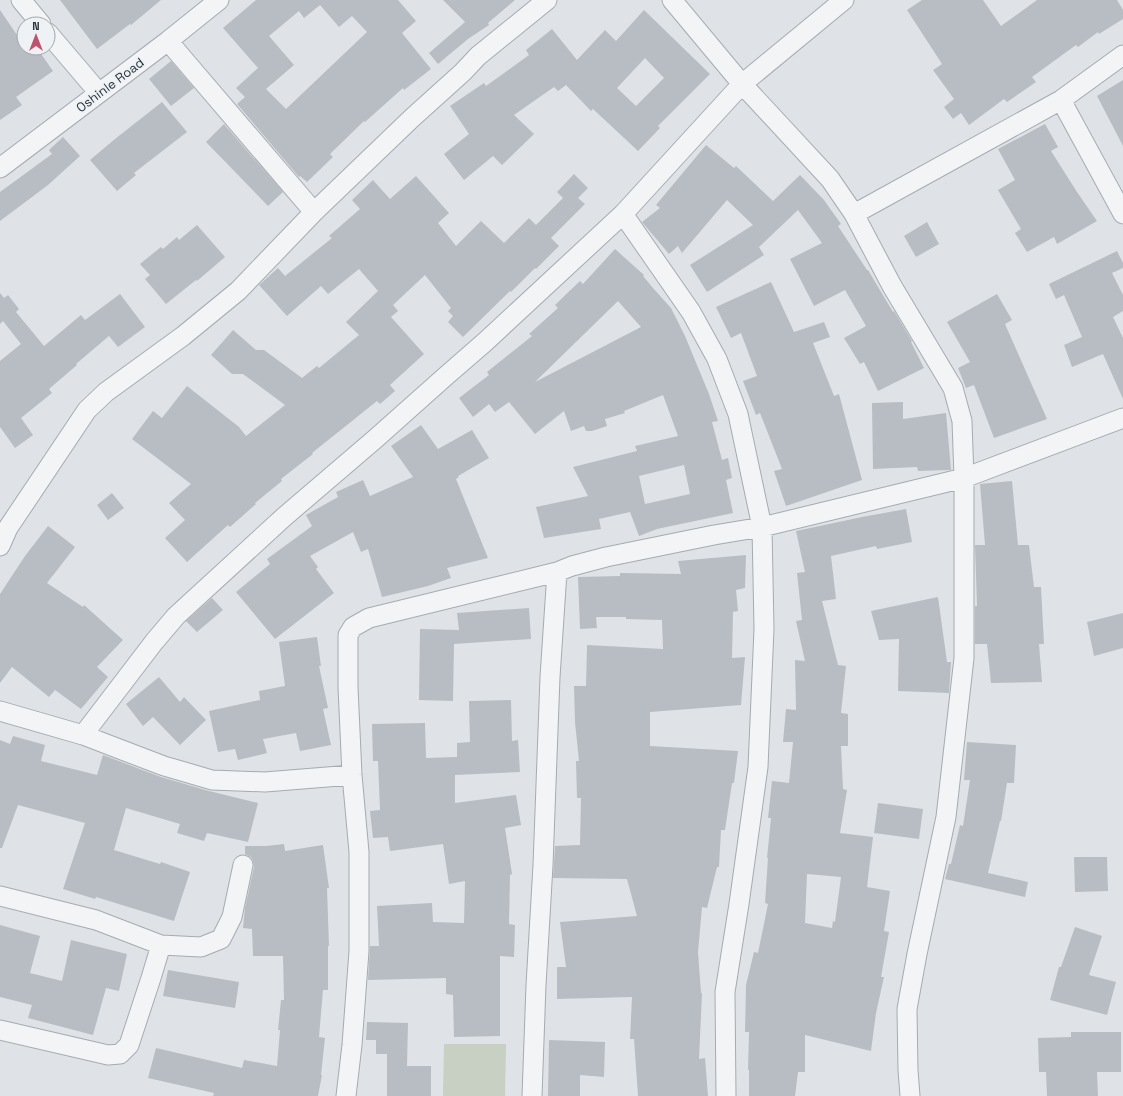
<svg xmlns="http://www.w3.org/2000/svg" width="1123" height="1096" font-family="'Space Grotesk',sans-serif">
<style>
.green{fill:#c7d0c2}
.building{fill:#b7bdc3;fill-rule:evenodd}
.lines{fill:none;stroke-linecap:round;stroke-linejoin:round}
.minor-casing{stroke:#a5abb0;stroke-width:21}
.minor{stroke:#f2f4f6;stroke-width:19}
.labels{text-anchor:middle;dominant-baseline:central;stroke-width:4;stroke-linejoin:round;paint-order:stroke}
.street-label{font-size:13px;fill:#2a333c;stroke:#eff2f5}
</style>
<rect width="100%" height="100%" fill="#dfe3e7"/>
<path class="green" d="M 444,1044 L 506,1044 L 505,1096 L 443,1096 Z"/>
<path class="building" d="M 60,0 L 161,0 L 131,25 L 130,24 L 97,49 Z
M 256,0 L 398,0 L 416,21 L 402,33 L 431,69 L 404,90 L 403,88 L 365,122 L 364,121 L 330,154 L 333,157 L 307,182 L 300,176 L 299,177 L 237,104 L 245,97 L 236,88 L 258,68 L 223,28 ZM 320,5 L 339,27 L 352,16 L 367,32 L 286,109 L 266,89 L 294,65 L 269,36 L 299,11 L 304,18 Z
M 443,0 L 515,0 L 488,23 L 489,25 L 468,39 L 438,64 L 429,53 L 465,22 Z
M 922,0 L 983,0 L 1001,26 L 1037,0 L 1117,0 L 1123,10 L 1123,19 L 1099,34 L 1098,32 L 1078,47 L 1076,45 L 1032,77 L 1036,82 L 1007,102 L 1004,99 L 969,125 L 961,113 L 953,119 L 944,107 L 954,99 L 933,70 L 942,64 L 907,10 Z
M 0,10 L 17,35 L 24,30 L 24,48 L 37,48 L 53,71 L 16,97 L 22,105 L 0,120 Z
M 644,10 L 710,74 L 658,126 L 660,128 L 638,151 L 593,109 L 591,111 L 566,85 L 558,91 L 554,87 L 514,115 L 534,134 L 502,165 L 493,156 L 464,180 L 444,154 L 469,134 L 450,106 L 484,83 L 486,86 L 529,55 L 526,50 L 552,29 L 577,60 L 605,30 L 616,41 ZM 645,58 L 664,78 L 636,106 L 617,88 Z
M 171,61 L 194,88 L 171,106 L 149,79 Z
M 1123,80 L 1123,146 L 1097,96 Z
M 162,102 L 187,132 L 134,173 L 136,175 L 117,191 L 90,160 L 115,139 Z
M 224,124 L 283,192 L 268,206 L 206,142 Z
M 1045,124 L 1058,147 L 1051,151 L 1077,192 L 1097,221 L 1057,244 L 1054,237 L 1027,252 L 1015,233 L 1021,229 L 998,190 L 1015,180 L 998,149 Z
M 63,137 L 80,156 L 48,185 L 0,221 L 0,192 L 52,154 L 49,150 Z
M 706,145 L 734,168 L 736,166 L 773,201 L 800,175 L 824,200 L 841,224 L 838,226 L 867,270 L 868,270 L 893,312 L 894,311 L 912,341 L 911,342 L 924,368 L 878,391 L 864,362 L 860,364 L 844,338 L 866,326 L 845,290 L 814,306 L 790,259 L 822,243 L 798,210 L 759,247 L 764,255 L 707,292 L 690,265 L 753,225 L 727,200 L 682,253 L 678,246 L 669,254 L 642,222 L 660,208 L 656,205 Z
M 574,174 L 588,188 L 578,198 L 585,204 L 551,238 L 559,246 L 536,269 L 535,268 L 511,292 L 510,291 L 463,337 L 448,322 L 453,316 L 448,311 L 451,308 L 425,275 L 393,305 L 398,311 L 391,317 L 424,354 L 390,385 L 395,391 L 380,404 L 377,401 L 312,453 L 313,454 L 281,479 L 282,481 L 255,503 L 256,504 L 230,527 L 228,525 L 187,562 L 165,538 L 185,520 L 169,503 L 191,484 L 132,439 L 153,411 L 162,418 L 187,386 L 239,427 L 246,436 L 285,405 L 243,374 L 232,374 L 211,355 L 233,330 L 256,350 L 264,350 L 302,378 L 317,366 L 319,368 L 359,335 L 346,322 L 378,291 L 359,269 L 328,294 L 321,286 L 287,316 L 259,285 L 278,268 L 285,276 L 332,238 L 329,236 L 360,209 L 352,200 L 373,180 L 390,199 L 416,176 L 449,213 L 438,223 L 456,246 L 481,221 L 504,243 L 529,218 L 536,225 L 563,198 L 557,192 Z
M 927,222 L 939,244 L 916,257 L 904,236 Z
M 197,225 L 225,257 L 197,281 L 196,280 L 166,304 L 145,279 L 150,275 L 140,264 L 161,247 L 163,249 L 177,237 L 179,240 Z
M 615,249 L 644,275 L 643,276 L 653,288 L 650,291 L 653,288 L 671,308 L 685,336 L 709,394 L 718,421 L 712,422 L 722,460 L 728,458 L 732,478 L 726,480 L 733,513 L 657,529 L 639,536 L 630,512 L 599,519 L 601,529 L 544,538 L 536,507 L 588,496 L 573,467 L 637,451 L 635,446 L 678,436 L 663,395 L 624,411 L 625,413 L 605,419 L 607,426 L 592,431 L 586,431 L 584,426 L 571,431 L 564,411 L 535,434 L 509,402 L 495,412 L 489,404 L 473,417 L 459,398 L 489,375 L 487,372 L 532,336 L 529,334 L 558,308 L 555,305 L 580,281 L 583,284 ZM 618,301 L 641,327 L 535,382 ZM 684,465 L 690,494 L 645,504 L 639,476 Z
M 1117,251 L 1123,263 L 1123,268 L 1112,273 L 1123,295 L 1123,311 L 1113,317 L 1123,338 L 1123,399 L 1103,354 L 1072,367 L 1064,345 L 1082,337 L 1064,295 L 1056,299 L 1049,284 Z
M 771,282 L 794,332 L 824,322 L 830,337 L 813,343 L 834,396 L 839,394 L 862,480 L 786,506 L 774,471 L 782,469 L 760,413 L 756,415 L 743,381 L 757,376 L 741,333 L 731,338 L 716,307 Z
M 0,293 L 4,298 L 8,295 L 19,309 L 16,312 L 44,346 L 81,315 L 85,320 L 120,294 L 145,327 L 118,347 L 109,336 L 76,364 L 77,365 L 49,389 L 52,393 L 21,418 L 33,435 L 15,448 L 0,427 L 0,361 L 21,344 L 3,321 L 0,324 Z
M 997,294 L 1012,320 L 1005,324 L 1047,419 L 994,438 L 974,385 L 966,388 L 958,368 L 970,362 L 947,322 Z
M 903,402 L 903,419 L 946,413 L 951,470 L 918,471 L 917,467 L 873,469 L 872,403 Z
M 421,425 L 438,449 L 472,430 L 489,458 L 458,476 L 459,477 L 456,479 L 488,558 L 447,568 L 451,578 L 428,586 L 382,597 L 368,549 L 361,552 L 353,532 L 310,556 L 318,567 L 316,569 L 334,593 L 275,639 L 236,592 L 270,564 L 267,559 L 312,526 L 306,515 L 338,497 L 336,492 L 363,480 L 370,496 L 413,477 L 391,446 Z
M 1012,481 L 1018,545 L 1029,545 L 1034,587 L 1041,587 L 1044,644 L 1039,644 L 1042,682 L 991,683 L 987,644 L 975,644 L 975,606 L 977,606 L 975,545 L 985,545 L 980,484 Z
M 112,493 L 124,508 L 108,520 L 97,505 Z
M 906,509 L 912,542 L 877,549 L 876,546 L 831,556 L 836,599 L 822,601 L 838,665 L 846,666 L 841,713 L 848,714 L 848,746 L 841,746 L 843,789 L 847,790 L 840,833 L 873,837 L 867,887 L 890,891 L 884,931 L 889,932 L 881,977 L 884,977 L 876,1013 L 871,1051 L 805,1035 L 805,1072 L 798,1072 L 795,1096 L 749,1096 L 749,1070 L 748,1070 L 749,1032 L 745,1032 L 746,985 L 754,952 L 758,953 L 768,904 L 765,903 L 768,858 L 767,858 L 771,818 L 768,818 L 772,781 L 789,783 L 793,742 L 783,742 L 786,709 L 796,710 L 795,660 L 805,661 L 796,621 L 802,620 L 797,573 L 805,572 L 796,531 L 862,517 ZM 807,874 L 841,877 L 835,922 L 833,921 L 832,928 L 805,923 Z
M 48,526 L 75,547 L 47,583 L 83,607 L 84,605 L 123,640 L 97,667 L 108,677 L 81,709 L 55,690 L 49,697 L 12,667 L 0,683 L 0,594 L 25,556 Z
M 746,555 L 745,588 L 736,590 L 738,611 L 733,612 L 732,658 L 745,657 L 741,705 L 650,712 L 650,746 L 738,751 L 734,783 L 732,783 L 725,830 L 721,830 L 719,867 L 717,867 L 707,908 L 702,907 L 698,952 L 701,993 L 702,993 L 699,1059 L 705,1058 L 708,1096 L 638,1096 L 634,1039 L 630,1039 L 632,997 L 557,999 L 557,967 L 566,967 L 560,922 L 637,916 L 627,879 L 553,878 L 555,846 L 580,845 L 581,798 L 577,798 L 576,761 L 579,761 L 575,722 L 574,686 L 586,686 L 587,645 L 663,649 L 662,620 L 626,619 L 626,617 L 596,617 L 597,628 L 580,629 L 578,577 L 620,576 L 620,573 L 681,574 L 678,561 Z
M 938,597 L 947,662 L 951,662 L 949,693 L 898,691 L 899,639 L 879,640 L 871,611 Z
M 212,598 L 223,610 L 197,632 L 186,621 Z
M 529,608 L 531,639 L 454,644 L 453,701 L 419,700 L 420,629 L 459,630 L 457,613 Z
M 1123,613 L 1123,648 L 1094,656 L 1087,622 Z
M 317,637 L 321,666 L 319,666 L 328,708 L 323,709 L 331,745 L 300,751 L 296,733 L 263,739 L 267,753 L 238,760 L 235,749 L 218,752 L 209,711 L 260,700 L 259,691 L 285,686 L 279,642 Z
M 159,677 L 180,702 L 184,697 L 206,720 L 180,745 L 153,717 L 143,726 L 126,704 Z
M 511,700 L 512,741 L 518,740 L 520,772 L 455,775 L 455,803 L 516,795 L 521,825 L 505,828 L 512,874 L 510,875 L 509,924 L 515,925 L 514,957 L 500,956 L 500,1036 L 454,1037 L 453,995 L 446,994 L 446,978 L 368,980 L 370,946 L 379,946 L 377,906 L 432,903 L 433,922 L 464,923 L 465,881 L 449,884 L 443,844 L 390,851 L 388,837 L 373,838 L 370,811 L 380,810 L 378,761 L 373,761 L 372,724 L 425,723 L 426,758 L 457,757 L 457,743 L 470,742 L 469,701 Z
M 13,736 L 45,745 L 41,761 L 97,775 L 103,755 L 161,777 L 209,791 L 258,803 L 248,842 L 207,833 L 204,841 L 177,833 L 180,824 L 126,808 L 114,850 L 160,864 L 161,862 L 190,872 L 174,921 L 96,897 L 95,899 L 63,889 L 85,823 L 18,805 L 2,848 L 0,848 L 0,740 L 10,744 Z
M 967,742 L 1016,745 L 1014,783 L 1007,783 L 1001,821 L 1000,821 L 988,873 L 1028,882 L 1025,897 L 945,879 L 949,864 L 951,864 L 960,825 L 963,826 L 970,780 L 964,780 Z
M 878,803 L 923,809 L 919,839 L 874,833 Z
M 284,844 L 285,851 L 323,845 L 329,888 L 327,888 L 329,946 L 328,946 L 328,990 L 323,990 L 319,1037 L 325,1038 L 321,1075 L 322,1075 L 318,1096 L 213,1096 L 214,1093 L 148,1078 L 156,1048 L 242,1068 L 244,1060 L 277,1066 L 280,1030 L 278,1030 L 281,1000 L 284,1000 L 283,956 L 253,956 L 252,929 L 243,928 L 245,908 L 254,867 L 253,861 L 251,857 L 245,854 L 245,846 L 266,846 Z
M 1074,857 L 1107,857 L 1108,891 L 1075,892 Z
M 0,925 L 40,936 L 30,973 L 62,981 L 71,940 L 127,954 L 119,991 L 106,988 L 93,1035 L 28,1018 L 32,1005 L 0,997 Z
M 1075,927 L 1102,936 L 1089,975 L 1116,982 L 1107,1015 L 1050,1000 L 1059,967 L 1061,967 Z
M 168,970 L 239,982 L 235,1008 L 163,996 Z
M 367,1022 L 408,1023 L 407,1066 L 431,1066 L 431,1096 L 387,1096 L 387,1054 L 376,1054 L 376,1040 L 366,1040 Z
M 1071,1032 L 1121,1032 L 1121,1072 L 1097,1072 L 1098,1096 L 1047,1096 L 1046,1072 L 1039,1072 L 1038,1038 L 1071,1037 Z
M 549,1040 L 605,1042 L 604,1077 L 580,1075 L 580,1096 L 548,1096 Z"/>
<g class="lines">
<g class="minor-casing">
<path id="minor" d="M 21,0 L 41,24
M 672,0 L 742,84 L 830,179 L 854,214 L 892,286 L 953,388 L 962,421 L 964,478 L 964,658 L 946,817 L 917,954 L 907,1009 L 908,1070 L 910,1096
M 48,33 L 99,93
M 168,41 L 314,212
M 1061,100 L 1123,214
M 0,168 L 168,41 L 219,0
M 623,214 L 691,312 L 717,359 L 738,414 L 762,527 L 764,629 L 758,767 L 739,904 L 725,992 L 726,1096
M 854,214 L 1061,100 L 1123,55
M 0,546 L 8,528 L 87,410 L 106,392 L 183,336 L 238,291 L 314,212 L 412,118 L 463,72 L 478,56 L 547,0
M 0,711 L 83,735 L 154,642 L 176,616 L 284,517 L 374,440 L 447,375 L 485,342 L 623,214 L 742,84 L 844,0
M 83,735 L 164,766 L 212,780 L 265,782 L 352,775
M 0,896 L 96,920 L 161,945
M 0,1030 L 108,1055 L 120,1054 L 129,1045 L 151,978 L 161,945 L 201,947 L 221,939 L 232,917 L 243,865
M 346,1096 L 352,1045 L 359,951 L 359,852 L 352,775 L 348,687 L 348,635 L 353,627 L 369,618 L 557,572 L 572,566 L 606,557 L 714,535 L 762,527 L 964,478 L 1123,418
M 532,1096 L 536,985 L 543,865 L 550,677 L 557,572"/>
</g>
<use href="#minor" class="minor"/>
</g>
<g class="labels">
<g class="street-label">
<text transform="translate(110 85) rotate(-37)">Oshinle Road</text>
</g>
</g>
<g transform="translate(36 36)"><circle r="19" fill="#eff2f5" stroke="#a0a6ab"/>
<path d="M0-3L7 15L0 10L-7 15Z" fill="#be5271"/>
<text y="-6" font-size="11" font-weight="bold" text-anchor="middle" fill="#2a333c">N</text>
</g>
</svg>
